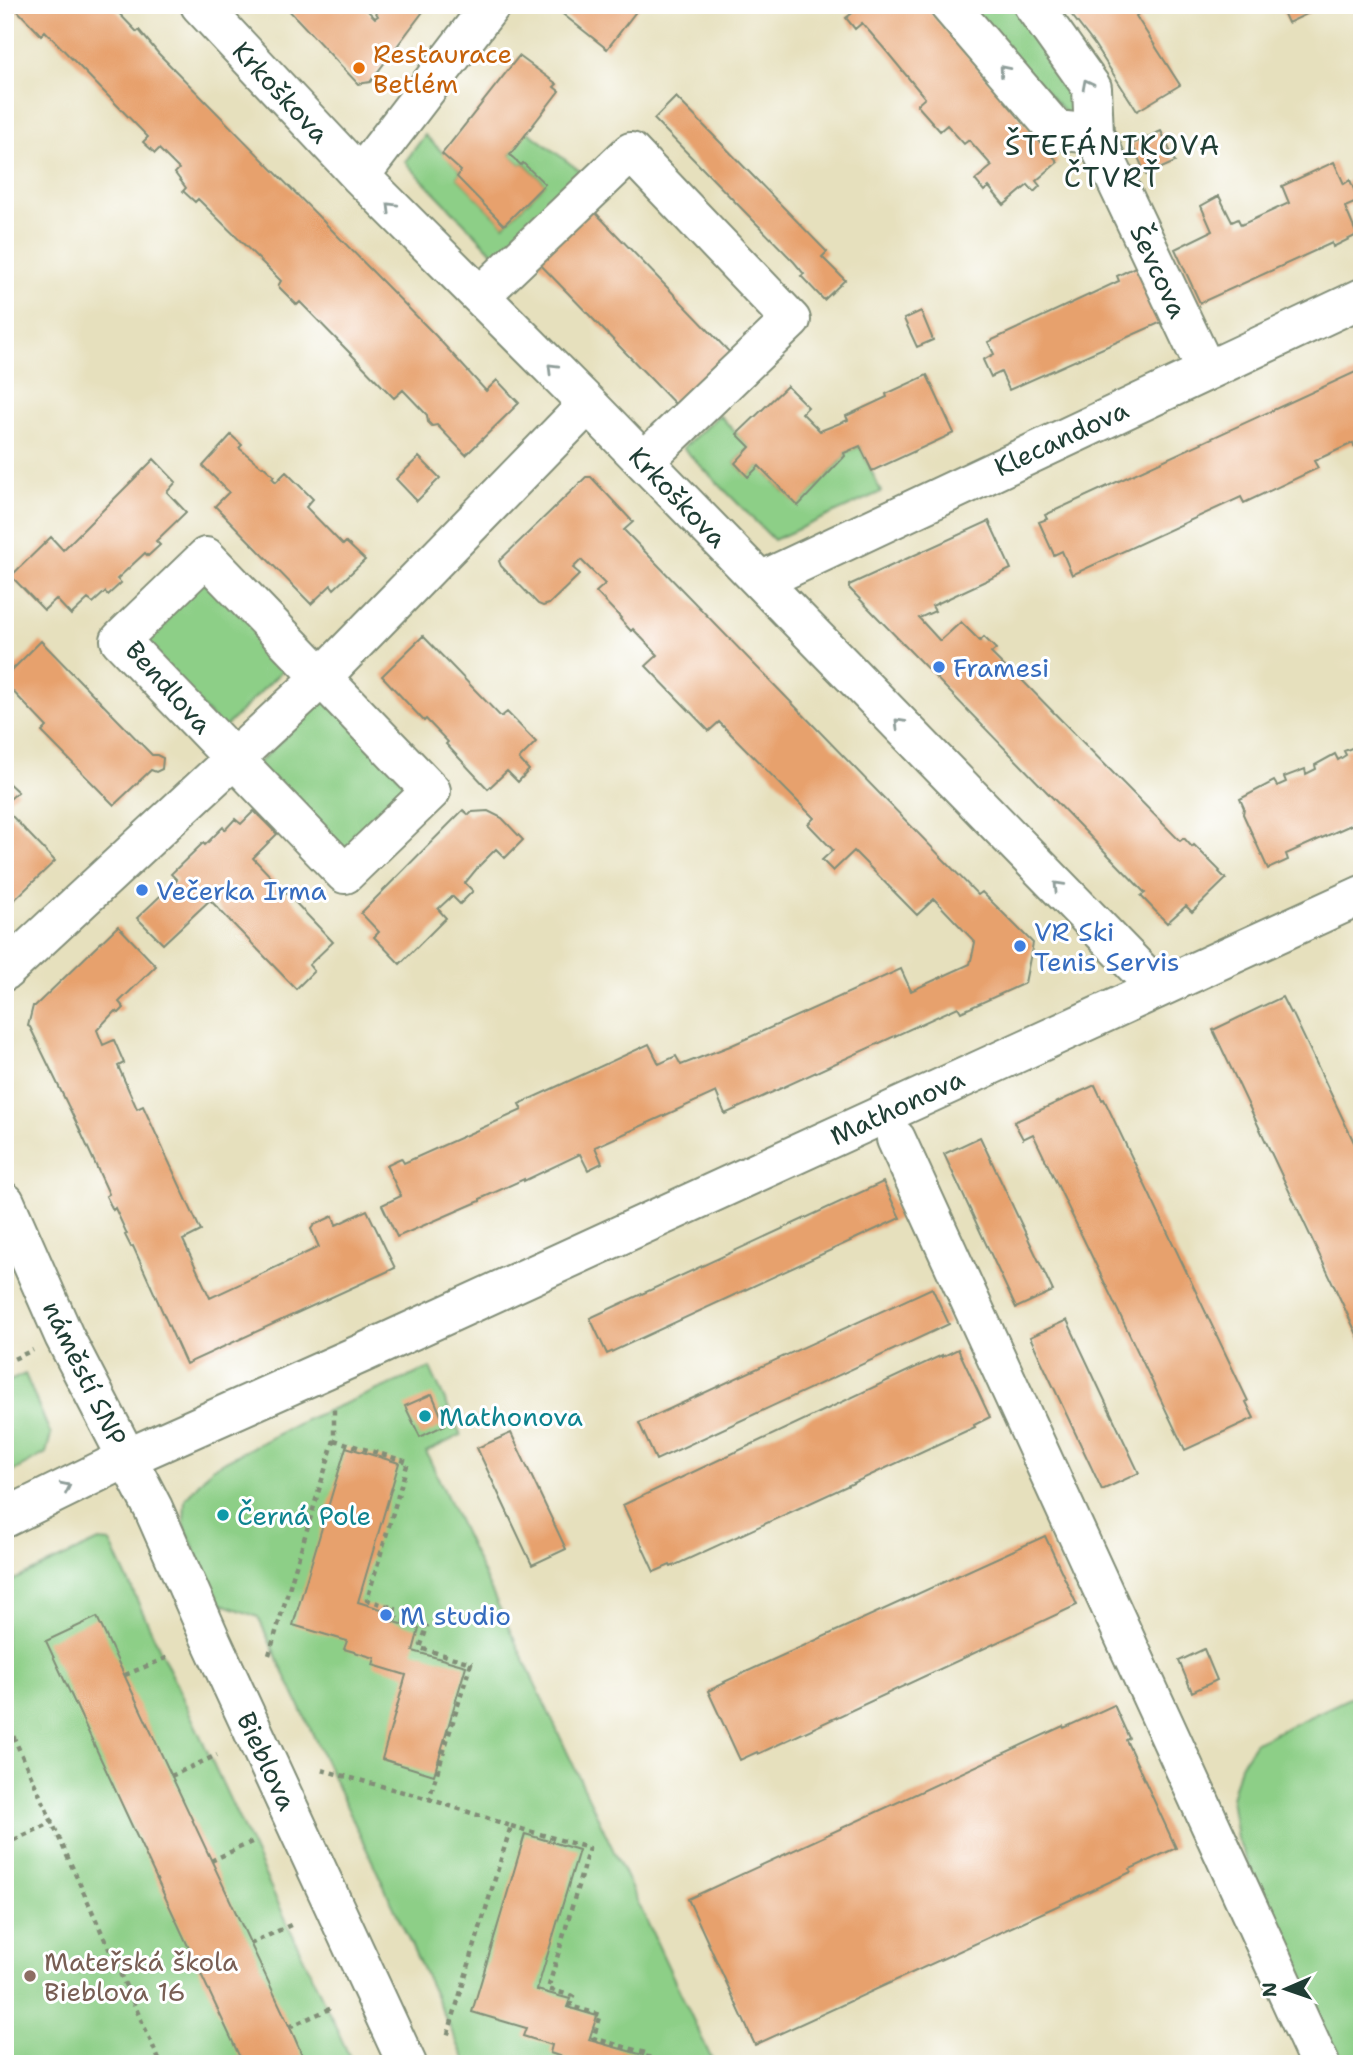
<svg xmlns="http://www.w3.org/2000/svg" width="1367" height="2069" font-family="'Shantell Sans',sans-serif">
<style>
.green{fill:#8dcf87;stroke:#56865e;stroke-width:2}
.building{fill:#e7a16d}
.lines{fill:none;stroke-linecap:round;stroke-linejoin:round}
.minor-casing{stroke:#828e78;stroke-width:42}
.path{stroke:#828e78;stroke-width:4.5;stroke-dasharray:5 5;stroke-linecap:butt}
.minor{stroke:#fff;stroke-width:38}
.oneway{stroke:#8f9e9a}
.food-dot{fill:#e8710a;stroke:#fff;stroke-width:2.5}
.shop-dot{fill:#3f7fe0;stroke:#fff;stroke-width:2.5}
.culture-dot{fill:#0f9aa8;stroke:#fff;stroke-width:2.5}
.education-dot{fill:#8d6e63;stroke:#fff;stroke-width:2.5}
.labels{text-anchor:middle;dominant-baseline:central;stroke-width:6;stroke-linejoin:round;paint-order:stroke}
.food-label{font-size:26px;fill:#c56008;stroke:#fff;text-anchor:start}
.street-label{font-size:26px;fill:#1f3d34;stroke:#fff}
.shop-label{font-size:26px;fill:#366cbe;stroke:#fff;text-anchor:start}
.culture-label{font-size:26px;fill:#0d838f;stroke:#fff;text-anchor:start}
.education-label{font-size:26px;fill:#785e54;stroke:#fff;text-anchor:start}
.neighbourhood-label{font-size:28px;letter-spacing:2px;fill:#1f3d34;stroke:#fff}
</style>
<rect width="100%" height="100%" fill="#fff"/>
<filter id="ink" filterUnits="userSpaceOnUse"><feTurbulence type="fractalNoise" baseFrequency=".0143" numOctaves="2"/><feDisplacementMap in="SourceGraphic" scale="14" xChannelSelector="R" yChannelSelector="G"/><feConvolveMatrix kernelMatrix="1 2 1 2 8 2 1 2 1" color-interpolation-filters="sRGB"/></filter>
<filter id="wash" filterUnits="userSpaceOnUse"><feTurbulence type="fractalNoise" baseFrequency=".00686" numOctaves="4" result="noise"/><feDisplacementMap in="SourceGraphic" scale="28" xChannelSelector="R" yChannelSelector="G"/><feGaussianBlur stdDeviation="1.57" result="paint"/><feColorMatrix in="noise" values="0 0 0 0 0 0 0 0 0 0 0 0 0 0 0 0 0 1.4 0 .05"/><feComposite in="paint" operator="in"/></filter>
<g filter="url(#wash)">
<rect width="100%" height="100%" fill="#e6e0bd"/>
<path class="green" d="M 965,5 L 1023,5 L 1084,91 L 1074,113 L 1067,114 Z
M 527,131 L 584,174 L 498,258 L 405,162 L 425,135 L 461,171 L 457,177 L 504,225 L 545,184 L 524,163 L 521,165 L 510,155 Z
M 719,415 L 750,447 L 735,463 L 748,476 L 759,466 L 798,505 L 845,457 L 844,453 L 860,446 L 881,492 L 774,540 L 683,448 Z
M 196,576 L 293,660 L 223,729 L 137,639 Z
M 327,696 L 412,791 L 349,852 L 255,766 Z
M 430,1368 L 461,1435 L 426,1452 L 714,2064 L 467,2064 L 258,1617 L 217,1602 L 184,1525 L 185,1499 L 212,1468 L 305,1420 Z
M 25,1374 L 51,1435 L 46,1453 L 5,1476 L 5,1383 Z
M 99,1541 L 110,1542 L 353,2064 L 5,2064 L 5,1584 Z
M 1362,1692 L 1362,2064 L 1340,2064 L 1237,1839 L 1231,1798 L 1240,1766 L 1256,1742 Z"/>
<g id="blocks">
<path class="building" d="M 12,5 L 111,5 L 137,32 L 139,30 L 158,53 L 436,336 L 486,391 L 497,380 L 519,403 L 466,455 L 437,425 L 432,426 L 428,422 L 427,415 L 403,390 L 394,398 L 300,302 L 297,305 L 278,286 L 281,281 L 274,274 L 198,199 L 195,202 L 183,191 L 186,188 L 175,173 L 179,169 L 159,149 L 155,153 L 143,142 L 148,137 L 45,31 L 41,35 Z
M 284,5 L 362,5 L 375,18 L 378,16 L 371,5 L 428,5 L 370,82 L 358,84 Z
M 558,5 L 641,5 L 607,49 L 555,8 Z
M 852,5 L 924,5 L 1058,162 L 1036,181 L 1040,186 L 1034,192 L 1028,185 L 1004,205 L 989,187 L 984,191 L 975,180 L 992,166 L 969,140 L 964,144 L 947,125 L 940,131 L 917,105 L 925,98 L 887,52 L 862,23 L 855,29 L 846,18 L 856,10 Z
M 1064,5 L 1131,5 L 1138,14 L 1136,16 L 1180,85 L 1137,111 L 1094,44 Z
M 1280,5 L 1326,5 L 1288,23 Z
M 519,56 L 557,84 L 554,87 L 559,91 L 510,155 L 521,165 L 523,163 L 545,184 L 504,225 L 457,177 L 461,171 L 442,154 Z
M 676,97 L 827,252 L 822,257 L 845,280 L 824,300 L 801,276 L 804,274 L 794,262 L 654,119 Z
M 1161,131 L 1175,162 L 1146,175 L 1132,144 Z
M 1334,162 L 1344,184 L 1350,180 L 1359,201 L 1345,207 L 1357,235 L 1333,247 L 1332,243 L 1200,303 L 1175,249 L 1212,231 L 1201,206 L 1219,196 L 1232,222 L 1238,219 L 1241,225 L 1289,203 L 1282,186 Z
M 591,208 L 735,358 L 681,410 L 536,260 Z
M 1139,265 L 1164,321 L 1009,390 L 1001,372 L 991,377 L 983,360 L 994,354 L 988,342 L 1119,281 L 1117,276 Z
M 921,311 L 933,340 L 917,347 L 904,319 Z
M 1362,369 L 1362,442 L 1354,446 L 1353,443 L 1314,461 L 1318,468 L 1244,503 L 1241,497 L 1072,575 L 1062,551 L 1054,555 L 1039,522 L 1047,519 L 1045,515 Z
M 927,375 L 954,433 L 872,471 L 860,446 L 844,453 L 845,456 L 798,506 L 759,466 L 748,477 L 735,463 L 750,447 L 737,434 L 787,386 L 808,407 L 802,413 L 820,431 L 848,420 L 846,416 L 887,397 L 886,394 Z
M 231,435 L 242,445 L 239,448 L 262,467 L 263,466 L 274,476 L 272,478 L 276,482 L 286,472 L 313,499 L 306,507 L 343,545 L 346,542 L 365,560 L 334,589 L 331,585 L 311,604 L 215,506 L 229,492 L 203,466 Z
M 419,457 L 440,478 L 417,501 L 396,479 Z
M 154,459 L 176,482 L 167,492 L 186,512 L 156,541 L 160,545 L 148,556 L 145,553 L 117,579 L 121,583 L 108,595 L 105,592 L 93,603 L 88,599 L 71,615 L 56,599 L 44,610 L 11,576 L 51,537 L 63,550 Z
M 586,477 L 591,477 L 633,522 L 624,530 L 978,895 L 982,892 L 1033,943 L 1025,983 L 961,1012 L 958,1007 L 725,1114 L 716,1092 L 595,1147 L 602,1163 L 588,1170 L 580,1154 L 524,1181 L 524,1179 L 480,1199 L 480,1201 L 397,1237 L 382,1205 L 401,1196 L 386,1165 L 401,1158 L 404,1163 L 522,1110 L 519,1104 L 649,1044 L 659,1064 L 676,1056 L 681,1065 L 730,1046 L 901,969 L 911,991 L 970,964 L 973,952 L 975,942 L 934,899 L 917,915 L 854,851 L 833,871 L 822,860 L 833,850 L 808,824 L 814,818 L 719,722 L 709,731 L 646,666 L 658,655 L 633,629 L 631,631 L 620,619 L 621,618 L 596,592 L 605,584 L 581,560 L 573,568 L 580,574 L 549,604 L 543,606 L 538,604 L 501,566 L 499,561 Z
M 989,521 L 1011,569 L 932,606 L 935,611 L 919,618 L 940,641 L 961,622 L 980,641 L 984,637 L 996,649 L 991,653 L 1011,673 L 1013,671 L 1180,841 L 1184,838 L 1192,847 L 1194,845 L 1220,871 L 1219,872 L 1226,879 L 1192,912 L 1186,906 L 1167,923 L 1141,896 L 1145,893 L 849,588 L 849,585 Z
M 423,636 L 501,717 L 507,712 L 536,742 L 519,759 L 529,770 L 518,782 L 507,771 L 488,789 L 446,744 L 448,742 L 426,719 L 424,721 L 382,676 Z
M 41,641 L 152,755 L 157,755 L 163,758 L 162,769 L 156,772 L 151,770 L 114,805 L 42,732 L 47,727 L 5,683 L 5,677 Z
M 1362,744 L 1362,820 L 1286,854 L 1288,860 L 1268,869 L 1243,814 L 1244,808 L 1240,799 L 1274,781 L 1277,786 L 1286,782 L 1284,777 L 1305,769 L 1306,774 L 1316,769 L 1315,765 L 1335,754 L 1338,760 L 1346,755 L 1344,751 Z
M 5,780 L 18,792 L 5,803 Z
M 463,810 L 469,815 L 472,812 L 488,811 L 502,818 L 523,840 L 505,858 L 496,849 L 479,866 L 465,883 L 473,891 L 460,904 L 452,896 L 438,909 L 446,918 L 400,964 L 374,937 L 379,932 L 361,913 Z
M 254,811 L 277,834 L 253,858 L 333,942 L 309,965 L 314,971 L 296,989 L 210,900 L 163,944 L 137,918 L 177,880 L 171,874 L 203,843 L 205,845 L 223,827 L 225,830 L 235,819 L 241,824 Z
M 10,814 L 55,861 L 5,909 L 5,819 Z
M 118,926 L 156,966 L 119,1002 L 124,1008 L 119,1013 L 115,1011 L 97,1030 L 103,1045 L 114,1040 L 124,1063 L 118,1066 L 137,1109 L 143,1106 L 201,1231 L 183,1240 L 210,1298 L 319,1247 L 311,1229 L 314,1225 L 333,1216 L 336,1225 L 367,1210 L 395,1268 L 186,1364 L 133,1246 L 131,1247 L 125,1235 L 127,1234 L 115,1208 L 113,1210 L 106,1196 L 109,1194 L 77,1124 L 30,1027 L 28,1026 L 33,1006 L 35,1006 Z
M 1282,997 L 1290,1013 L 1292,1012 L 1362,1159 L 1362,1345 L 1213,1030 Z
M 1095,1085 L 1102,1100 L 1104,1099 L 1248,1401 L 1246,1402 L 1254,1418 L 1185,1450 L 1033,1134 L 1023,1139 L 1014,1122 Z
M 980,1137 L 1053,1291 L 1016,1308 L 944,1154 Z
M 883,1182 L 900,1218 L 607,1354 L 590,1318 Z
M 932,1288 L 949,1324 L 656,1460 L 639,1423 Z
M 1067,1320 L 1139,1473 L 1102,1490 L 1030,1337 Z
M 958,1349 L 990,1417 L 974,1425 L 975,1427 L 671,1567 L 670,1565 L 654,1572 L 623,1505 L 942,1355 L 942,1357 Z
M 432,1394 L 445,1425 L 420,1437 L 405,1406 Z
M 511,1433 L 566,1549 L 532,1565 L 477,1448 Z
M 346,1447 L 399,1463 L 358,1602 L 391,1612 L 388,1620 L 419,1629 L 413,1651 L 466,1666 L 434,1775 L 382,1759 L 406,1675 L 373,1665 L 375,1658 L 344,1649 L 347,1641 L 293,1625 Z
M 1045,1536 L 1077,1605 L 758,1754 L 757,1752 L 740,1760 L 708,1691 L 725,1683 L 724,1682 Z
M 97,1617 L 293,2034 L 306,2064 L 243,2064 L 132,1826 L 46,1641 Z
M 1204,1649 L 1217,1680 L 1192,1692 L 1179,1661 Z
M 1114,1705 L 1129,1738 L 1126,1740 L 1176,1848 L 1130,1869 L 1131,1872 L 755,2045 L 688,1899 L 1063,1726 L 1064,1728 Z
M 525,1834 L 579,1850 L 537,1990 L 570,1999 L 567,2007 L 597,2016 L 589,2040 L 643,2055 L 641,2064 L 583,2064 L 550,2053 L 552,2045 L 523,2036 L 526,2028 L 472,2012 Z"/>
</g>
</g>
<g filter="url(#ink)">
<use href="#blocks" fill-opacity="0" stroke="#828e78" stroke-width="2"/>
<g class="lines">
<g class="minor-casing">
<path id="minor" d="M 200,5 L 360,176 L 588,404 L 1157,988
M 949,5 L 1056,130 L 1094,134
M 1033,5 L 1092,88 L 1094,134 L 1206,370
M 360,176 L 491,5
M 480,296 L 631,152 L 791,320 L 644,461
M 206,557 L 431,791 L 345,874 L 120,640 Z
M 761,581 L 1362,298
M 5,971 L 322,677 L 588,404
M 896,1139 L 1320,2064
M 5,1202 L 64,1336 L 153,1508 L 211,1640 L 407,2064
M 5,1518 L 127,1458 L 365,1352 L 1362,895"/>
</g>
<path class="path" d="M 5,1363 L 33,1350
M 334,1440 L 408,1462 L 367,1600 L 395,1608 L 393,1617 L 427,1627 L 420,1648 L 471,1663 L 429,1799
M 269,1655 L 334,1440 L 334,1406
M 125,1675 L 171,1656
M 5,1718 L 161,2064
M 322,1770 L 429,1799 L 511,1826 L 447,2037
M 171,1776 L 217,1755
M 511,1826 L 589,1848 L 548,1989 L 573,1996 L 570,2006 L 601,2015 L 593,2038 L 649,2054 L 646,2064
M 5,1844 L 53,1822
M 211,1861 L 256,1840
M 250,1944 L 295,1923
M 289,2027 L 334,2007"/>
<use href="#minor" class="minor"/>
</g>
<defs><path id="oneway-chevron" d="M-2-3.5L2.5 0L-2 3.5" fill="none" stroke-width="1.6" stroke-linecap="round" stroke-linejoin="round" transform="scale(1.75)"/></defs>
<g class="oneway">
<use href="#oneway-chevron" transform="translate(1004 70) rotate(-131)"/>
<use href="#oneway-chevron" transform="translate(1087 84) rotate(-117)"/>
<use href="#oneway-chevron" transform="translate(391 207) rotate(-135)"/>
<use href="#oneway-chevron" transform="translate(552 368) rotate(-135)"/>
<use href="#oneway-chevron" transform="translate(899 723) rotate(-134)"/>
<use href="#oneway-chevron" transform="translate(1058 886) rotate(-134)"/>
<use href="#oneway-chevron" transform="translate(66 1487) rotate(-26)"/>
</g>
</g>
<circle class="food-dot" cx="359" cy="68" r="7"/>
<g class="shop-dot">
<circle cx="939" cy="667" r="7"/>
<circle cx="142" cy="890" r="7"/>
<circle cx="1020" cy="946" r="7"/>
<circle cx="386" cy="1615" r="7"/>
</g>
<g class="culture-dot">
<circle cx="425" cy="1416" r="7"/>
<circle cx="223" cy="1515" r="7"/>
</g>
<circle class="education-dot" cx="30" cy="1976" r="7"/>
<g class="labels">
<g class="food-label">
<text x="373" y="53">Restaurace<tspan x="373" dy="30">Betlém</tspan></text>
</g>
<g class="street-label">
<text transform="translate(281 92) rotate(47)">Krkoškova</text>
<text transform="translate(1159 271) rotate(65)">Ševcova</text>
<text transform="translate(1061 438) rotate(-25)">Klecandova</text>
<text transform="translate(678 497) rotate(46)">Krkoškova</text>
<text transform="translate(169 687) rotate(48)">Bendlova</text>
<text transform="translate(897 1107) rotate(-25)">Mathonova</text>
<text transform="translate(85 1373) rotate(64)">náměstí SNP</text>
<text transform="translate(267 1761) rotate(65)">Bieblova</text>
</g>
<g class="shop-label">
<text x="953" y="667">Framesi</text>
<text x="156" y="890">Večerka Irma</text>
<text x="1034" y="931">VR Ski<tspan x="1034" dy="30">Tenis Servis</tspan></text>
<text x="400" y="1615">M studio</text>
</g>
<g class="culture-label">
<text x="439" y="1416">Mathonova</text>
<text x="237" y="1515">Černá Pole</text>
</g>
<g class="education-label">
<text x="44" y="1961">Mateřská škola<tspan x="44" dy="30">Bieblova 16</tspan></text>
</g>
<g class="neighbourhood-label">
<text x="1113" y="145">ŠTEFÁNIKOVA<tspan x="1113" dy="32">ČTVRŤ</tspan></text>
</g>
</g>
<rect width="1367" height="2069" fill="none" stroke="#fff" stroke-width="28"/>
<g transform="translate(1286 1989) rotate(268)" stroke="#ffffff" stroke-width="5" paint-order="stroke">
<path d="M0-5L12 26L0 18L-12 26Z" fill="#1f3d34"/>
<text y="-10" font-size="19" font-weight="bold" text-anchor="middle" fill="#1f3d34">N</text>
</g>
</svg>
